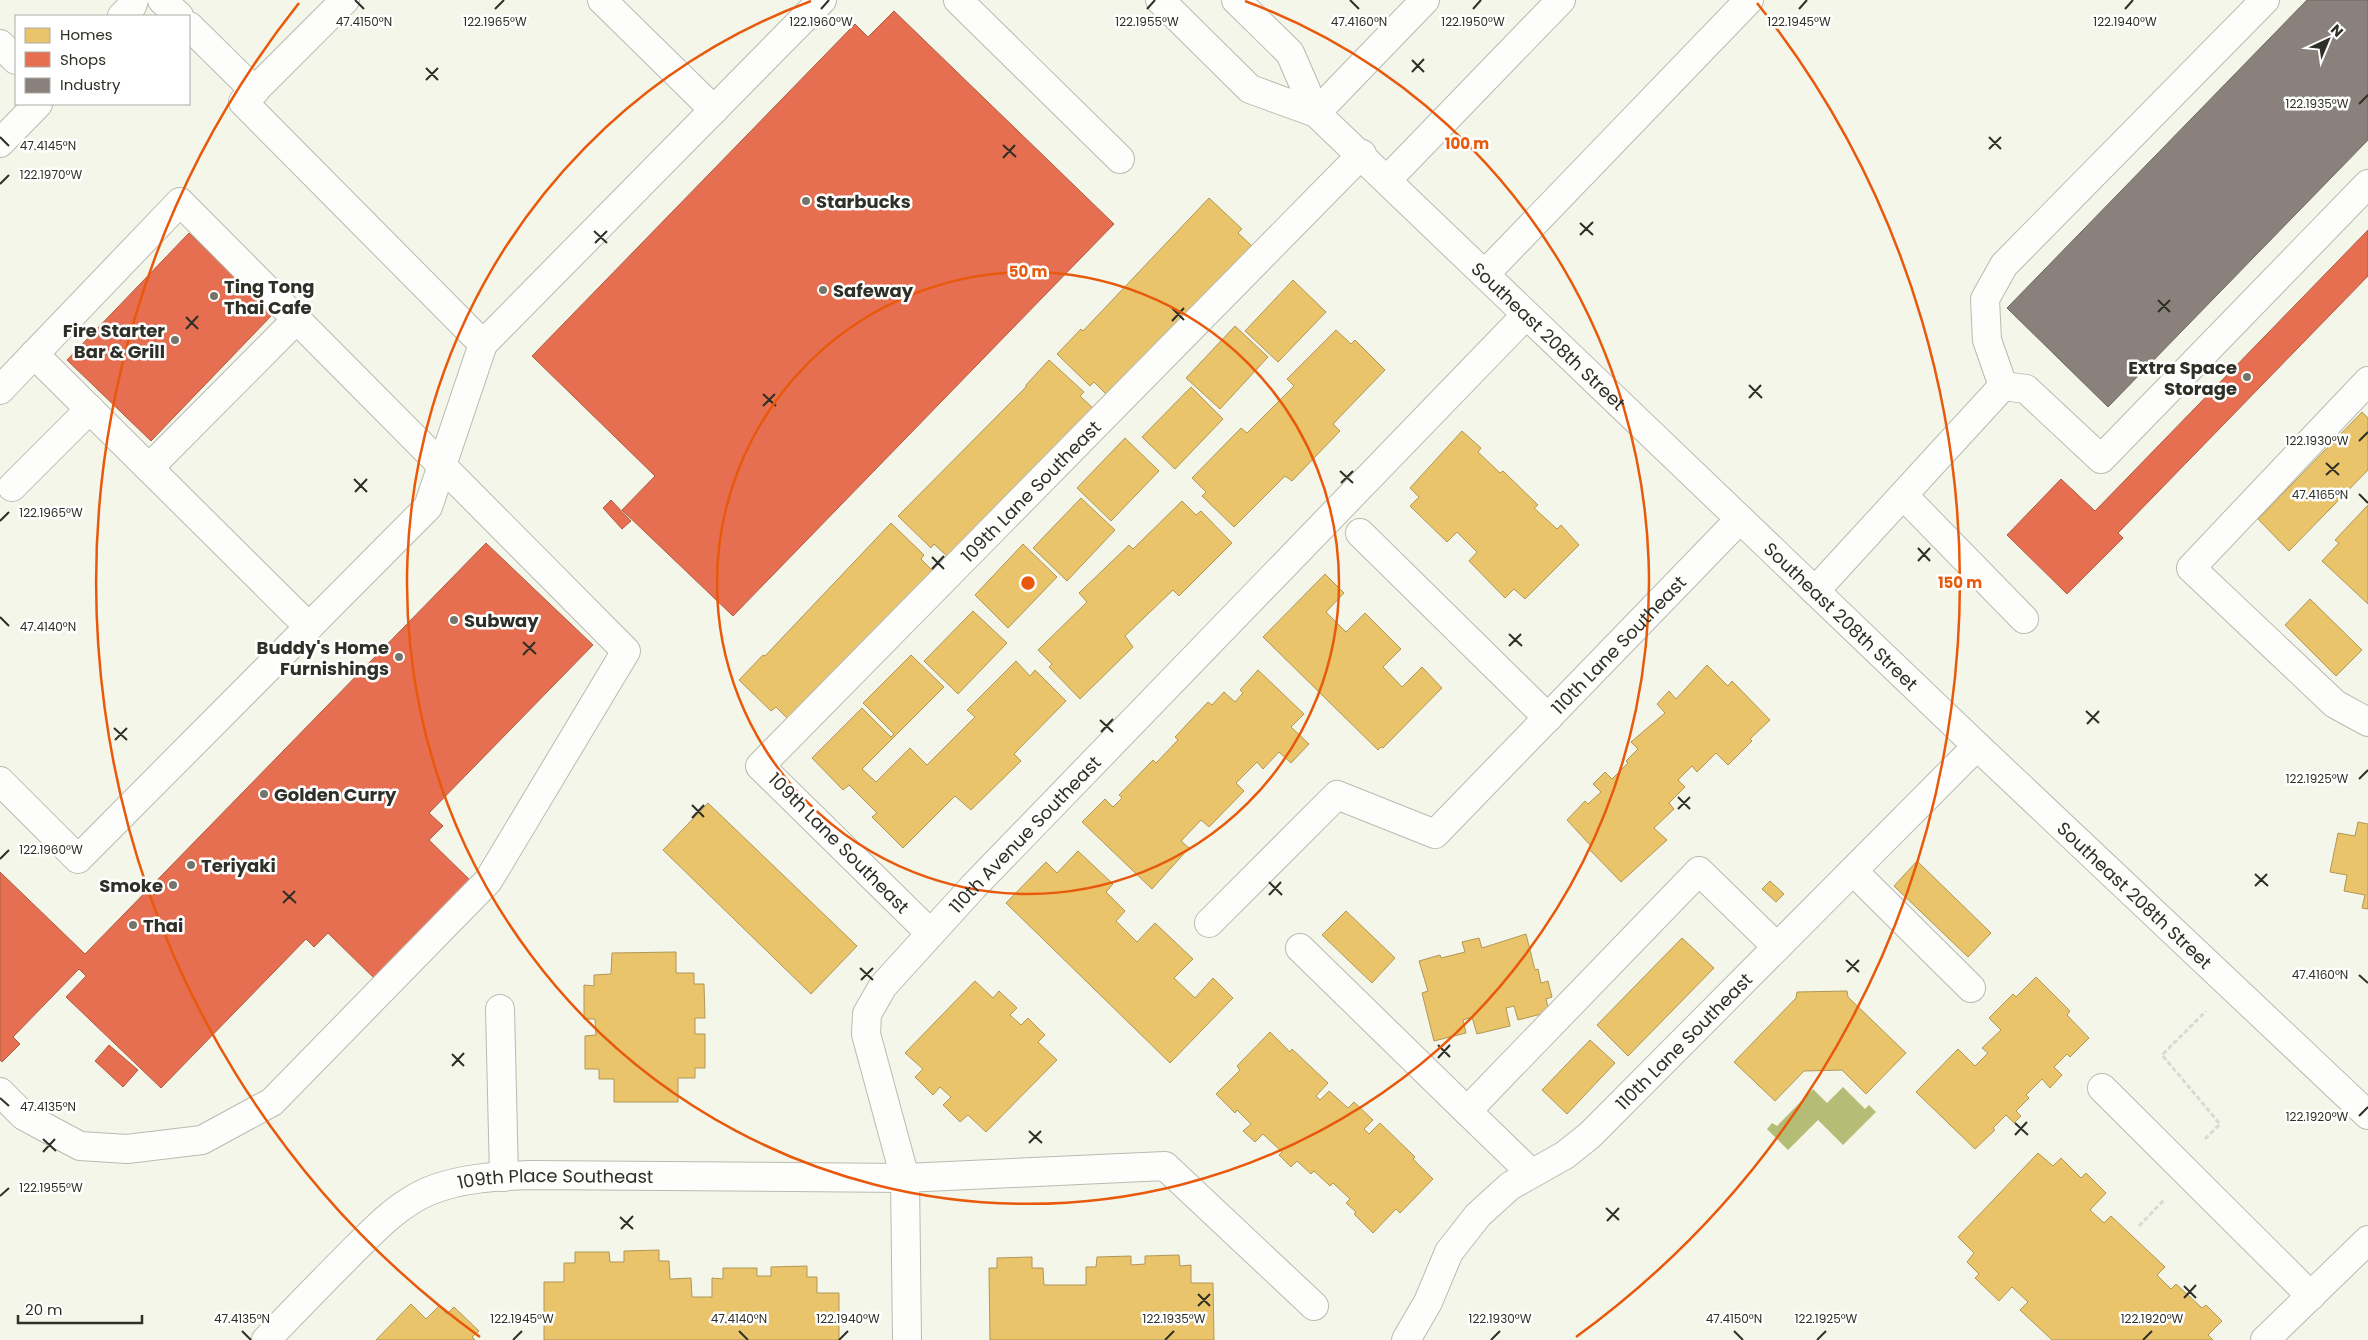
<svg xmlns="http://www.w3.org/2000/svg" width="2368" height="1340" font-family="Poppins,sans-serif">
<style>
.water{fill:#b5bc76}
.homes{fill:#e9c46a;stroke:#b19756}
.shops{fill:#e76f51;stroke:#b05c44}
.industry{fill:#8a817c;stroke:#6e6862}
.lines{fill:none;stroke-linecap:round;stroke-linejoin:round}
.minor-casing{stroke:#b9bbb0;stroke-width:30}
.major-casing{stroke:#b9bbb0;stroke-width:30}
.path{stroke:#d9dad5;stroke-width:3;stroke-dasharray:5 2.5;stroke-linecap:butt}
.minor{stroke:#fdfefc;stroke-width:28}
.major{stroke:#fdfefc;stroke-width:28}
.ticks{fill:none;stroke:#2e2f26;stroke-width:2}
.ring{fill:none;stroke:#e8590c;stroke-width:2.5}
.poi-dot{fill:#73756a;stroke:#fff;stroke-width:2}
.labels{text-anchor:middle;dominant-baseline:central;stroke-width:5;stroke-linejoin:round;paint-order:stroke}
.poi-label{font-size:18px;font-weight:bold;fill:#2e2f26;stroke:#fff;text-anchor:start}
.street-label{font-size:18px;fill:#2e2f26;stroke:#fff}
.ticks-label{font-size:12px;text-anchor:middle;fill:#2e2f26;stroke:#fff;stroke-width:5;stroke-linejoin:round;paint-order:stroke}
.centre{fill:#e8590c;stroke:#fff;stroke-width:2.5}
.ring-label{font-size:15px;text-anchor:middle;font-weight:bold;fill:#e8590c;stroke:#fff;stroke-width:5;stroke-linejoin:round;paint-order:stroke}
</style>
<rect width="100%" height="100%" fill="#f4f6e9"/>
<path class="water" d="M 1843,1087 L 1865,1109 L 1869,1105 L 1876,1112 L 1843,1145 L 1818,1120 L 1788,1150 L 1767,1129 L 1772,1123 L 1777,1126 L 1813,1089 L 1827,1103 Z"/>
<path class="homes" d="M 1209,198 L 1242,229 L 1238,233 L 1253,247 L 1108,396 L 1094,382 L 1090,386 L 1057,354 L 1081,329 L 1083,331 Z
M 1293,280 L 1326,312 L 1278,362 L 1245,331 Z
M 1235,326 L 1268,357 L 1220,409 L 1186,378 Z
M 1336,330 L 1351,344 L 1355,340 L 1385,370 L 1333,424 L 1340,431 L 1292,481 L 1285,476 L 1234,527 L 1202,496 L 1206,492 L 1192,478 L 1241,428 L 1247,433 L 1294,386 L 1287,379 Z
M 1049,360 L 1084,392 L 1080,396 L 1094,409 L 950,559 L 934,544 L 931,548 L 898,516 L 1026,387 L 1026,385 Z
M 1191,387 L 1223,419 L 1175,469 L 1142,437 Z
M 2362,412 L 2368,418 L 2368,470 L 2289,551 L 2258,519 Z
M 1462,431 L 1481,448 L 1478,452 L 1500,473 L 1503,471 L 1538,505 L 1534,508 L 1557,529 L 1561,525 L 1579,545 L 1525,599 L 1514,589 L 1505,598 L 1469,561 L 1477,552 L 1457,532 L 1447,542 L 1410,506 L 1419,497 L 1410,488 Z
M 1125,438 L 1159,471 L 1111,521 L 1077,488 Z
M 1081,498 L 1115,530 L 1067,581 L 1033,548 Z
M 1182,501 L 1196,515 L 1201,511 L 1232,543 L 1179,596 L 1173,590 L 1125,636 L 1133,647 L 1080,699 L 1049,667 L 1052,664 L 1038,650 L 1087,602 L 1079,593 L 1129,545 L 1133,549 Z
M 2368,505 L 2368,604 L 2322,561 L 2339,543 L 2335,540 Z
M 891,523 L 924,555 L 921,559 L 935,573 L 790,721 L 776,707 L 771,711 L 739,680 L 763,655 L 765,656 Z
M 1023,544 L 1057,577 L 1008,628 L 975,595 Z
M 1325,574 L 1344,593 L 1326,612 L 1346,632 L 1365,613 L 1401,649 L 1383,667 L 1402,687 L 1422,667 L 1442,688 L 1383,748 L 1381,747 L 1378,750 L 1263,637 Z
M 2310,599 L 2362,650 L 2336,676 L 2285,625 Z
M 973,611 L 1007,643 L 958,694 L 924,661 Z
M 911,655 L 944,687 L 862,769 L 876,782 L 910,748 L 927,765 L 975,717 L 967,710 L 1016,661 L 1030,676 L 1035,670 L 1066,701 L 1014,754 L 1021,761 L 971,810 L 955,796 L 903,848 L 872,817 L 877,813 L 849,785 L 843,790 L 812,758 L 862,708 L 891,737 L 894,734 L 863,703 Z
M 1707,665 L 1728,686 L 1732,681 L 1770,720 L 1750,739 L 1752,741 L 1728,765 L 1716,753 L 1697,772 L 1692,766 L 1678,780 L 1685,787 L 1669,803 L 1674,809 L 1654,828 L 1667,840 L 1621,882 L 1589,849 L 1591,846 L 1567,820 L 1585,801 L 1588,804 L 1601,792 L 1593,784 L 1605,772 L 1612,779 L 1628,763 L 1626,761 L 1638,749 L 1631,742 L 1665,713 L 1657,704 L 1669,691 L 1676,699 Z
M 1258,670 L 1304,714 L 1291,727 L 1309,744 L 1291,763 L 1279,752 L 1263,769 L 1257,762 L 1236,783 L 1244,791 L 1209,827 L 1201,820 L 1181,841 L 1189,848 L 1152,889 L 1082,822 L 1105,799 L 1113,807 L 1122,798 L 1119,795 L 1153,760 L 1156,763 L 1178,740 L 1175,737 L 1208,702 L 1212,705 L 1224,692 L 1235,702 L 1243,693 L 1240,690 Z
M 708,803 L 857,946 L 811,994 L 663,850 Z
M 2358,822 L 2368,824 L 2368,909 L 2362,908 L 2365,895 L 2344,891 L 2347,875 L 2330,872 L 2338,833 L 2355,836 Z
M 1078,851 L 1113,884 L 1106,892 L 1125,911 L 1116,921 L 1137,942 L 1155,923 L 1193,959 L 1174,978 L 1195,998 L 1213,978 L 1233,998 L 1170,1063 L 1006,903 L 1046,862 L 1057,873 Z
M 1917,861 L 1991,933 L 1968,957 L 1894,886 Z
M 1770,881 L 1784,894 L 1776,902 L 1762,889 Z
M 1346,911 L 1395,958 L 1372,983 L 1322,935 Z
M 1526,934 L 1535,970 L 1538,969 L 1541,983 L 1548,981 L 1552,997 L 1546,999 L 1549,1012 L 1518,1020 L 1514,1006 L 1506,1008 L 1510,1026 L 1477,1034 L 1472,1017 L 1463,1020 L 1466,1033 L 1434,1041 L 1422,993 L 1428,991 L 1419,961 L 1440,955 L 1441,958 L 1465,952 L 1462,942 L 1479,938 L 1482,948 Z
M 1682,938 L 1714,968 L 1628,1056 L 1597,1025 Z
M 676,952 L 676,973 L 694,973 L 694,984 L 704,984 L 705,1018 L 695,1018 L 695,1034 L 705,1034 L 705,1068 L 695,1068 L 695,1078 L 678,1078 L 678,1102 L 614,1102 L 614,1079 L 599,1079 L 599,1069 L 585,1069 L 585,1036 L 596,1035 L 595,1019 L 584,1019 L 584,985 L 594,986 L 594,975 L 611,974 L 612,953 Z
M 2036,977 L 2070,1011 L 2067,1015 L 2089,1038 L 2070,1057 L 2067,1054 L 2054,1067 L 2062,1075 L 2050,1088 L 2042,1079 L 2026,1095 L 2029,1098 L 2016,1111 L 2021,1116 L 2014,1123 L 2006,1115 L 1993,1128 L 1995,1130 L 1975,1149 L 1916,1092 L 1958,1049 L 1975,1066 L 1988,1053 L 1982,1048 L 2001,1030 L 1989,1018 L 2013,994 L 2016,997 Z
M 975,981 L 993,998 L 999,991 L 1017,1008 L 1010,1015 L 1021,1025 L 1028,1018 L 1045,1035 L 1038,1042 L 1057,1060 L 986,1132 L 968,1115 L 960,1122 L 943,1105 L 951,1097 L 940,1087 L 933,1095 L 915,1077 L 923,1069 L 905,1053 Z
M 1847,991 L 1848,997 L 1906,1053 L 1866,1094 L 1842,1070 L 1804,1071 L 1775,1101 L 1734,1062 L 1796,998 L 1797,992 Z
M 1270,1032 L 1290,1052 L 1292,1049 L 1328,1083 L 1316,1096 L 1320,1100 L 1329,1091 L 1348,1108 L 1354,1102 L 1373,1120 L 1364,1129 L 1369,1134 L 1380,1123 L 1415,1157 L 1413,1159 L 1433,1179 L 1400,1213 L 1396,1209 L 1373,1233 L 1354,1214 L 1356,1212 L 1346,1203 L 1350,1199 L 1333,1183 L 1330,1186 L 1314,1171 L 1311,1174 L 1297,1161 L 1291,1167 L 1279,1155 L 1282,1152 L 1263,1134 L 1255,1142 L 1243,1131 L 1251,1124 L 1237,1110 L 1235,1113 L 1216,1094 L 1240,1070 L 1237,1066 Z
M 1590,1040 L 1615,1063 L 1567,1114 L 1542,1090 Z
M 2038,1153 L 2053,1166 L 2061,1158 L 2081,1178 L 2086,1173 L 2106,1193 L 2090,1210 L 2104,1223 L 2111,1216 L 2165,1267 L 2157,1275 L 2171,1289 L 2176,1284 L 2202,1308 L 2206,1305 L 2222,1321 L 2208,1335 L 2213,1340 L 2052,1340 L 2020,1310 L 2028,1302 L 2012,1287 L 1999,1301 L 1975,1278 L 1979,1274 L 1967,1262 L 1974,1253 L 1958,1237 Z
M 659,1250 L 659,1261 L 669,1261 L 670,1279 L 691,1278 L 692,1297 L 712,1297 L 712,1278 L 723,1279 L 723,1268 L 757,1268 L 757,1276 L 771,1276 L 771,1267 L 807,1266 L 807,1277 L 817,1277 L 817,1293 L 839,1293 L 839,1340 L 544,1340 L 544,1282 L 564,1282 L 564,1263 L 575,1263 L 575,1252 L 609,1252 L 610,1262 L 624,1262 L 624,1251 Z
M 1179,1255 L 1180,1266 L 1191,1265 L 1191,1283 L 1213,1283 L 1214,1340 L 990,1340 L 989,1268 L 997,1268 L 997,1258 L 1032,1257 L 1032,1268 L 1043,1268 L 1044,1285 L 1086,1285 L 1086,1267 L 1096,1267 L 1097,1257 L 1131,1256 L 1131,1265 L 1145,1264 L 1145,1256 Z
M 411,1304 L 426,1319 L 439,1306 L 447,1314 L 454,1307 L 479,1331 L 472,1337 L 475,1340 L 376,1340 Z"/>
<path class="shops" d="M 894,11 L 1114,224 L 733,616 L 622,510 L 655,476 L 532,356 L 855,24 L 868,37 Z
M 2368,230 L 2368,276 L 2118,533 L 2123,538 L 2067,594 L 2007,535 L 2061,479 L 2095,511 Z
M 189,233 L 273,314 L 151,441 L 67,360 Z
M 611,500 L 631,521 L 622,529 L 603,508 Z
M 486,543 L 593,645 L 429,813 L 443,826 L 429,840 L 473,883 L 377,981 L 328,933 L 314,947 L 306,939 L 161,1088 L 66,997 L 86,976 L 79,969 L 13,1037 L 20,1044 L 2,1062 L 0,1060 L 0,872 L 85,954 Z
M 109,1045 L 138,1070 L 123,1087 L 95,1061 Z"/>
<path class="industry" d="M 2307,0 L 2368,0 L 2368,140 L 2108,407 L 2007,308 Z"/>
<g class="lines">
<g class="minor-casing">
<g id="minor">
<path d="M 162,0 L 179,16"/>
<path d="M 345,0 L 243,102 L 483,344"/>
<path d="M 602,0 L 714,110"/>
<path d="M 958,0 L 1120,159"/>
<path d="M 189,26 L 255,91"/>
<path d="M 0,44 L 16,60"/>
<path d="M 1316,113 L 1425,0"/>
<path d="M 1387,180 L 1561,0"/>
<path d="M 1485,274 L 1749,0"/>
<path d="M 34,354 L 309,627"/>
<path d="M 2368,381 L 2191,568 L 2335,704 L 2368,722"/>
<path d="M 2003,386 L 2026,389 L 2101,459 L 2368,184"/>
<path d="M 2003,386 L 1987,340 L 1985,299 L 2004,265 L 2265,0"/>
<path d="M 0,390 L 180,202 L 626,651 L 488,881 L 272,1102 L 202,1140 L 127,1149 L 80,1146 L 24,1116 L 0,1092"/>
<path d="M 149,468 L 297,319"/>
<path d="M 12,487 L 90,409"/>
<path d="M 1903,495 L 2024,619"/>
<path d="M 1360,533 L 1548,718"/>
<path d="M 1815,591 L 2003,386"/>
<path d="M 0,781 L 78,859 L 428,507 L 483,344 L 822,0"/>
<path d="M 1853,871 L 1971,988"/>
<path id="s1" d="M 1209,923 L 1337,795 L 1435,834 L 1740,519"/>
<path id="s2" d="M 930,933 L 760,766 L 1362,154"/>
<path d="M 1300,948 L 1467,1111"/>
<path d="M 500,1009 L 504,1177"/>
<path d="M 2102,1088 L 2311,1296"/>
<path d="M 1531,1173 L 1467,1111 L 1699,871 L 1777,947"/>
<path id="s3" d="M 266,1340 C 293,1312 319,1285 346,1258 C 371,1233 396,1205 429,1191 C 461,1178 497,1176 531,1175 L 905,1178 L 1165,1166 L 1314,1306"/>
<path id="s4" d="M 907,1340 L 905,1178 L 866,1034 L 867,1014 L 883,986 L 973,887 L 1526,315"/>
<path id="s5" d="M 1406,1340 L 1428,1302 L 1449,1252 L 1478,1215 L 1510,1186 L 1565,1155 L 1590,1135 L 1977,746"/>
<path d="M 2265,1340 L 2368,1240"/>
</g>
</g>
<g class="major-casing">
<g id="major">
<path id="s6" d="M 1160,0 L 1250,89 L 1316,113 L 1977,746 L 2368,1115"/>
<path d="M 1236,0 L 1290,53 L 1316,113"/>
<path d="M 122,16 L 132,6 L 134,0"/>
<path d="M 0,143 L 38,104"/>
</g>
</g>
<path class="path" d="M 2205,1139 L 2220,1124 L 2162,1055 L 2206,1011
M 2139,1226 L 2164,1200"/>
<use href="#minor" class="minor"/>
<use href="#major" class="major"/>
</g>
<path class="ticks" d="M 355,0 L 364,9M 1350,0 L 1359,9M 495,9 L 504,0M 821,9 L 829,0M 1147,9 L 1155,0M 1473,9 L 1481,0M 1799,9 L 1807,0M 2125,9 L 2133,0M 1412,60 L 1424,72M 426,68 L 438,80M 1412,72 L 1424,59M 426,80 L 438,68M 2359,104 L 2368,95M 0,137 L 9,146M 1989,137 L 2001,149M 1003,145 L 1016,157M 1989,149 L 2001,137M 1003,158 L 1015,145M 0,184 L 9,175M 1580,223 L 1593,235M 594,231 L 607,243M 1580,235 L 1593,222M 595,243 L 607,231M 2158,300 L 2170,312M 1172,308 L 1184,320M 2158,312 L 2170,300M 186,317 L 198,329M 1172,321 L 1184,308M 186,329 L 198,316M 1749,385 L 1762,398M 763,394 L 776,406M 1749,398 L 1761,385M 763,406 L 775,394M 2359,441 L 2368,432M 2326,463 L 2339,475M 1340,471 L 1353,483M 2326,475 L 2339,463M 354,479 L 367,492M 1341,483 L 1353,471M 355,492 L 367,479M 2359,494 L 2368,503M 0,521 L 9,512M 1918,548 L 1930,561M 932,557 L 944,569M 1918,561 L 1930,548M 932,569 L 944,556M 0,617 L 9,626M 1509,634 L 1522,646M 523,642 L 536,654M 1509,646 L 1521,634M 523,655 L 535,642M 2086,711 L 2099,723M 1100,720 L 1113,732M 2087,724 L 2099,711M 114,728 L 127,740M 1101,732 L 1113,719M 115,740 L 127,728M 2359,779 L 2368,770M 1678,797 L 1690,809M 692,805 L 704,817M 1678,809 L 1690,797M 692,818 L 704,805M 0,859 L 9,850M 2255,874 L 2268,886M 1269,882 L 1282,895M 2255,886 L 2267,874M 283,891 L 296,903M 1269,895 L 1281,882M 283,903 L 295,891M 1846,960 L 1859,972M 860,968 L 873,980M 1847,972 L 1859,960M 2359,975 L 2368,983M 861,980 L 873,968M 1438,1045 L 1450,1057M 452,1054 L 464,1066M 1438,1058 L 1450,1045M 452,1066 L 464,1053M 0,1098 L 9,1106M 2359,1116 L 2368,1107M 2015,1123 L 2028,1135M 1029,1131 L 1042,1143M 2015,1135 L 2027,1122M 43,1139 L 56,1151M 1029,1143 L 1041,1131M 43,1152 L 55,1139M 0,1196 L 9,1188M 1606,1208 L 1619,1220M 620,1217 L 633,1229M 1607,1221 L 1619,1208M 621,1229 L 633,1216M 2184,1286 L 2196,1298M 1198,1294 L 1210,1306M 2184,1298 L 2196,1285M 1198,1306 L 1210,1294M 242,1331 L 251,1340M 739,1331 L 748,1340M 1734,1331 L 1743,1340M 513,1340 L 522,1331M 839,1340 L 848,1331M 1165,1340 L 1174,1331M 1491,1340 L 1500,1331M 1817,1340 L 1826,1331M 2143,1340 L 2152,1331"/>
<g class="ring">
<circle cx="1028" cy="583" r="311"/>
<path d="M1245 1A621 621 0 1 1 811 1"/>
<path d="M480 1337A932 932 0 0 1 299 3M1757 3A932 932 0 0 1 1576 1337"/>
</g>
<g class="poi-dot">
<circle cx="806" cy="201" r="5"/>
<circle cx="823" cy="290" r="5"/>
<circle cx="214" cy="296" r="5"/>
<circle cx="175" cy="340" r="5"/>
<circle cx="2247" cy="377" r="5"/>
<circle cx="454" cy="620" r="5"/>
<circle cx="399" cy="657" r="5"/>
<circle cx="264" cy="794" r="5"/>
<circle cx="191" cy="865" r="5"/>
<circle cx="173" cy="885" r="5"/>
<circle cx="133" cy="925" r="5"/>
</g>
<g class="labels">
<g class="poi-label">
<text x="816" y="201">Starbucks</text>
<text x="224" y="286">Ting Tong<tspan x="224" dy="21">Thai Cafe</tspan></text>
<text x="833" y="290">Safeway</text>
<text x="165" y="330" text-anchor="end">Fire Starter<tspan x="165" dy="21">Bar &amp; Grill</tspan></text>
<text x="2237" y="367" text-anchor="end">Extra Space<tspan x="2237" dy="21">Storage</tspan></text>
<text x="464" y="620">Subway</text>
<text x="389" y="647" text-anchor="end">Buddy's Home<tspan x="389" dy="21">Furnishings</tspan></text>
<text x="274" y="794">Golden Curry</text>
<text x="201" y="865">Teriyaki</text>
<text x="163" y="885" text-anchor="end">Smoke</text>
<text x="143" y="925">Thai</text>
</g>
<g class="street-label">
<text stroke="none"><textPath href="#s6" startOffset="519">Southeast 208th Street</textPath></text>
<text stroke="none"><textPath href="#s2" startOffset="624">109th Lane Southeast</textPath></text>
<text stroke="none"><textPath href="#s6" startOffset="924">Southeast 208th Street</textPath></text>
<text stroke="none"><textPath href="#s1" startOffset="550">110th Lane Southeast</textPath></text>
<text stroke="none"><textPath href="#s4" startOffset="571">110th Avenue Southeast</textPath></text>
<text transform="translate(839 843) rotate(45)">109th Lane Southeast</text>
<text stroke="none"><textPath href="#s6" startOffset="1329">Southeast 208th Street</textPath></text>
<text stroke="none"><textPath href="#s5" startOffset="416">110th Lane Southeast</textPath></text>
<text stroke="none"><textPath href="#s3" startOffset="350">109th Place Southeast</textPath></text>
</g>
</g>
<g class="ticks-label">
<text x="364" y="26">47.4150°N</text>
<text x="1359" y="26">47.4160°N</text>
<text x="495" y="26">122.1965°W</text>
<text x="821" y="26">122.1960°W</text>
<text x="1147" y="26">122.1955°W</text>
<text x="1473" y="26">122.1950°W</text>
<text x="1799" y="26">122.1945°W</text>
<text x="2125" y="26">122.1940°W</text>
<text x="2317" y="108">122.1935°W</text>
<text x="48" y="150">47.4145°N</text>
<text x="51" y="179">122.1970°W</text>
<text x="2317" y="445">122.1930°W</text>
<text x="2320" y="499">47.4165°N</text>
<text x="51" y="517">122.1965°W</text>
<text x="48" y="631">47.4140°N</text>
<text x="2317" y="783">122.1925°W</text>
<text x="51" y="854">122.1960°W</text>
<text x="2320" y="979">47.4160°N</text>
<text x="48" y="1111">47.4135°N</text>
<text x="2317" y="1121">122.1920°W</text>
<text x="51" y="1192">122.1955°W</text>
<text x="522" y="1323">122.1945°W</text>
<text x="848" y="1323">122.1940°W</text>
<text x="1174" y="1323">122.1935°W</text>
<text x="1500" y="1323">122.1930°W</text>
<text x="1826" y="1323">122.1925°W</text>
<text x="2152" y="1323">122.1920°W</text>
<text x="242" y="1323">47.4135°N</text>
<text x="739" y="1323">47.4140°N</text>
<text x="1734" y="1323">47.4150°N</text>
</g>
<circle cx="1028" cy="583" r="8" class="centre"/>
<g class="ring-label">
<text x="1467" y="149">100 m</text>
<text x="1028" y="277">50 m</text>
<text x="1960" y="588">150 m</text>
</g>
<rect x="15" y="15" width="175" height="90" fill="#ffffff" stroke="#abaca8"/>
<rect x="25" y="28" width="25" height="15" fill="#e9c46a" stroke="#abaca8"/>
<text x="60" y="40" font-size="15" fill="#2e2f26">Homes</text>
<rect x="25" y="52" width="25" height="15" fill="#e76f51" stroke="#abaca8"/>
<text x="60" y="65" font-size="15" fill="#2e2f26">Shops</text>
<rect x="25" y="78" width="25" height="15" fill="#8a817c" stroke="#abaca8"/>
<text x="60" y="90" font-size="15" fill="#2e2f26">Industry</text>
<g transform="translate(2328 40) rotate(44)" stroke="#ffffff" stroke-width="4" paint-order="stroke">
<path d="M0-4L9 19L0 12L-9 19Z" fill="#2e2f26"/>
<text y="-8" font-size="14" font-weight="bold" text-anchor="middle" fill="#2e2f26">N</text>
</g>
<path d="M18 1315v8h124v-8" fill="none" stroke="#2e2f26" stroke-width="2.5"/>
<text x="25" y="1315" font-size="15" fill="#2e2f26" stroke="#ffffff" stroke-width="4" paint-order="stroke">20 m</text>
</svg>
